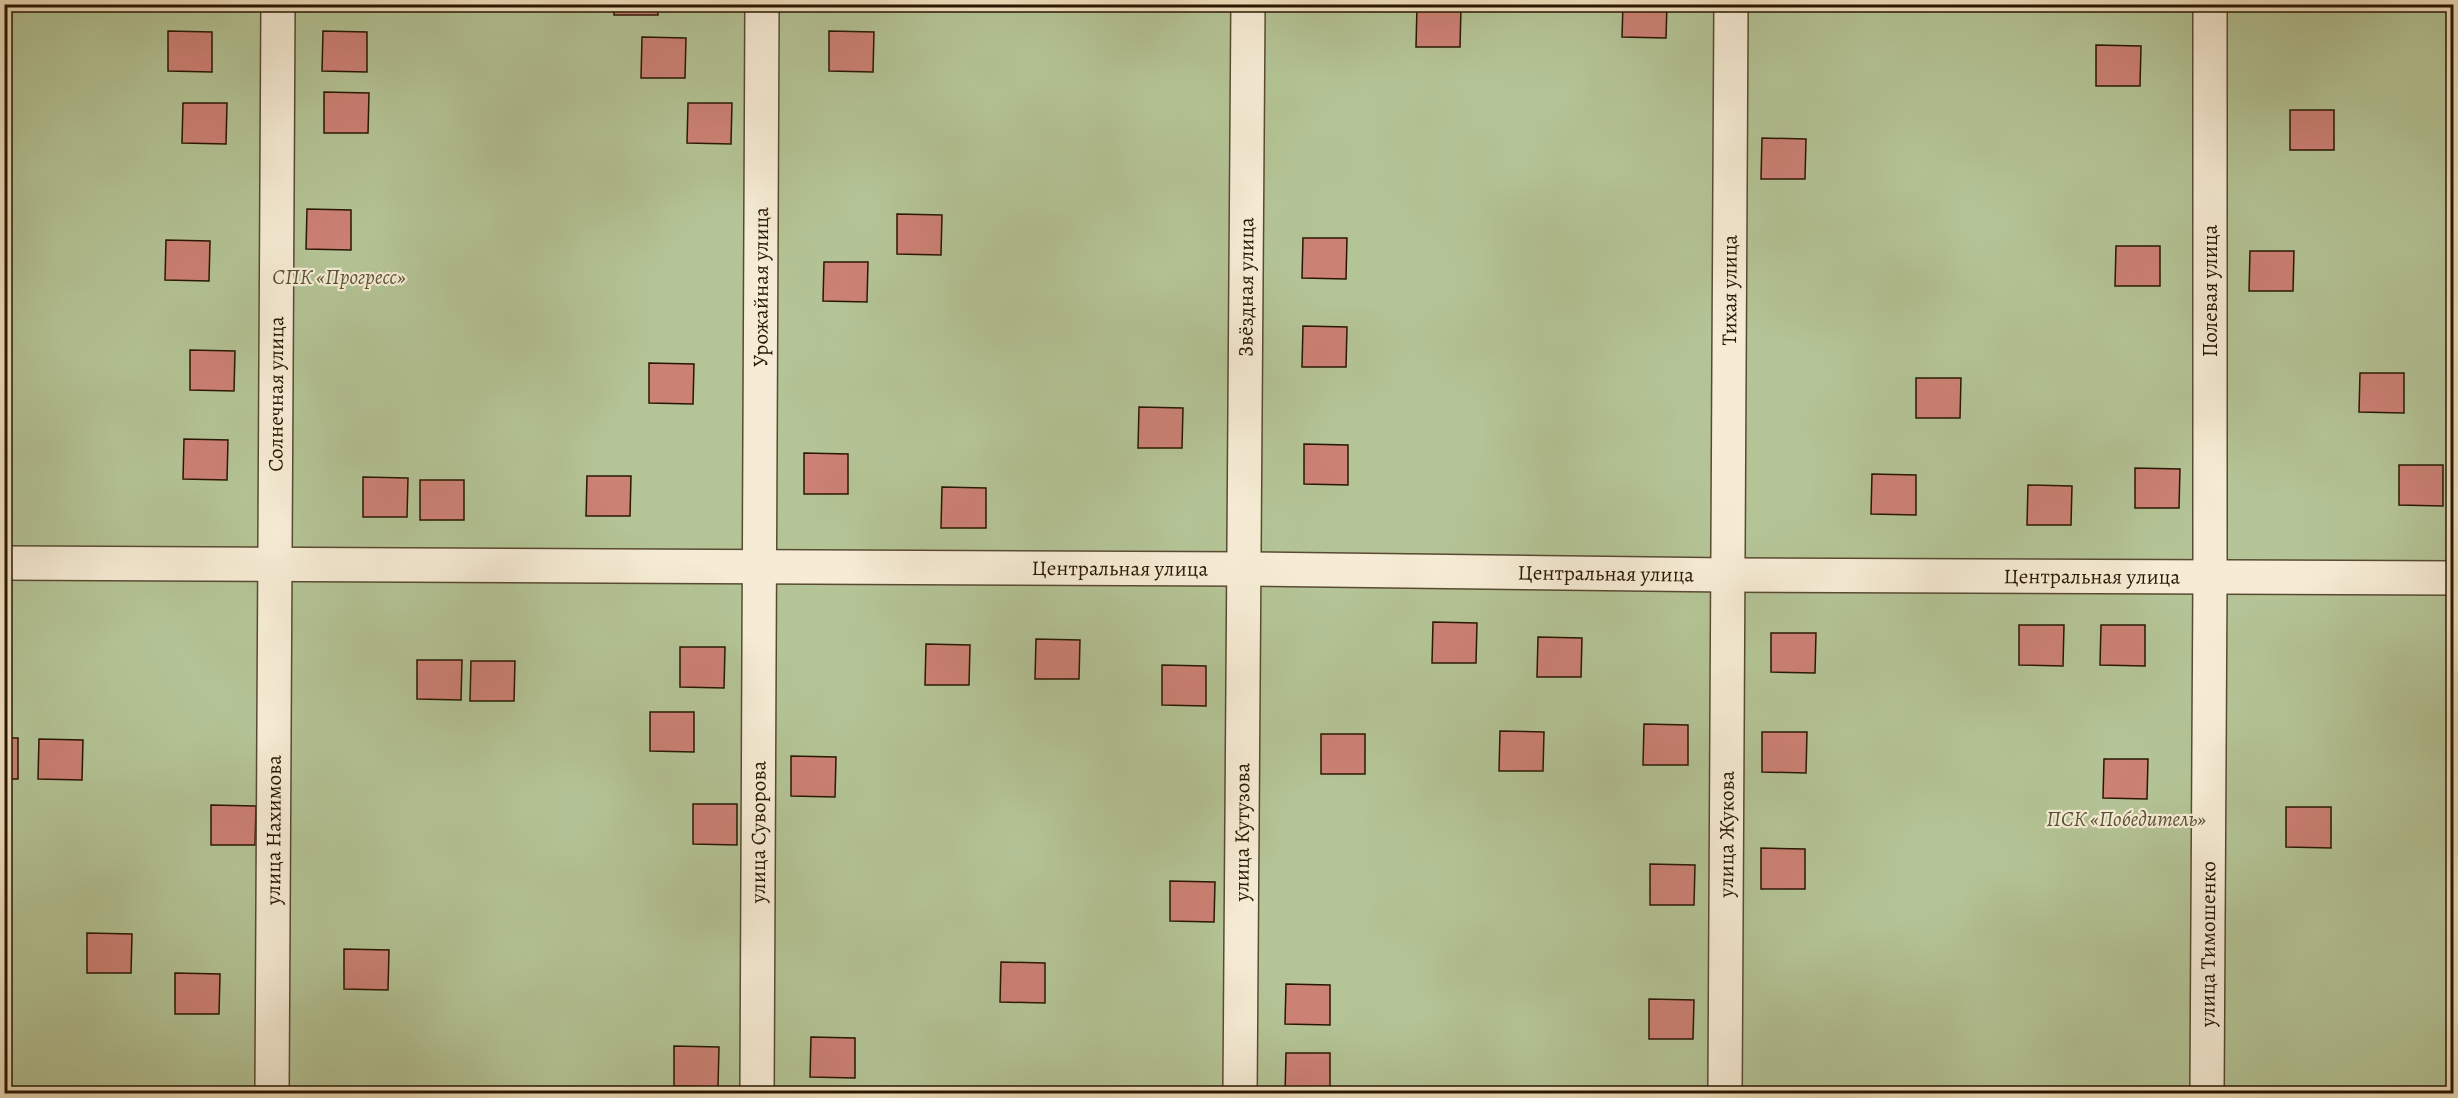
<svg xmlns="http://www.w3.org/2000/svg" width="2458" height="1098" font-family="Alegreya,serif">
<style>
.green{fill:#b4c496;stroke:#6e6e4c;stroke-width:1.5}
.building{fill:#cc8175;stroke:#281703;stroke-width:1.5}
.lines{fill:none;stroke-linecap:round;stroke-linejoin:round}
.minor-casing{stroke:#5a4a32;stroke-width:36}
.minor{stroke:#f6ecd5;stroke-width:33}
.labels{text-anchor:middle;dominant-baseline:central;stroke-width:4.5;stroke-linejoin:round;paint-order:stroke}
.park-label{font-size:21px;font-style:italic;fill:#595436;stroke:#f6ecd5}
.street-label{font-size:21px;fill:#281703;stroke:#f6ecd5}
</style>
<rect width="100%" height="100%" fill="#f1e1be"/>
<filter id="stains"><feTurbulence type="fractalNoise" baseFrequency=".00333" numOctaves="4"/><feColorMatrix values="0 0 0 0 .2 0 0 0 0 .09 0 0 0 0 .02 0 0 0 .5 -.17"/></filter>
<radialGradient id="worn" r=".72"><stop offset=".6" stop-color="#630" stop-opacity="0"/><stop offset="1" stop-color="#630" stop-opacity=".3"/></radialGradient>
<path class="green" d="M 5,5 L 2453,5 L 2453,1093 L 5,1094 Z"/>
<path class="building" d="M 614,4 L 658,4 L 658,15 L 614,15 Z
M 1623,4 L 1667,4 L 1666,38 L 1622,37 Z
M 1417,6 L 1461,7 L 1460,47 L 1416,47 Z
M 168,31 L 212,32 L 212,72 L 168,71 Z
M 323,31 L 367,32 L 367,72 L 322,71 Z
M 829,31 L 874,32 L 873,72 L 829,71 Z
M 642,37 L 686,38 L 685,78 L 641,78 Z
M 2096,45 L 2141,46 L 2140,86 L 2096,86 Z
M 324,92 L 369,93 L 368,133 L 324,133 Z
M 183,103 L 227,103 L 226,144 L 182,143 Z
M 688,103 L 732,103 L 731,144 L 687,143 Z
M 2290,110 L 2334,110 L 2334,150 L 2290,150 Z
M 1762,138 L 1806,139 L 1805,179 L 1761,179 Z
M 307,209 L 351,210 L 351,250 L 306,249 Z
M 897,214 L 942,215 L 941,255 L 897,254 Z
M 1303,238 L 1347,238 L 1346,279 L 1302,278 Z
M 166,240 L 210,241 L 209,281 L 165,280 Z
M 2116,246 L 2160,246 L 2160,286 L 2115,286 Z
M 2250,251 L 2294,251 L 2293,291 L 2249,291 Z
M 824,262 L 868,262 L 867,302 L 823,301 Z
M 1303,326 L 1347,327 L 1346,367 L 1302,367 Z
M 190,350 L 235,351 L 234,391 L 190,390 Z
M 649,363 L 694,364 L 693,404 L 649,403 Z
M 2360,373 L 2404,373 L 2404,413 L 2359,412 Z
M 1916,378 L 1961,378 L 1960,418 L 1916,418 Z
M 1139,407 L 1183,408 L 1182,448 L 1138,448 Z
M 184,439 L 228,440 L 227,480 L 183,479 Z
M 1304,444 L 1348,445 L 1348,485 L 1304,484 Z
M 804,453 L 848,454 L 848,494 L 804,494 Z
M 2399,465 L 2443,465 L 2443,506 L 2399,505 Z
M 2135,468 L 2180,469 L 2179,508 L 2135,508 Z
M 1872,474 L 1916,475 L 1916,515 L 1871,514 Z
M 587,476 L 631,476 L 630,516 L 586,516 Z
M 363,477 L 408,478 L 407,517 L 363,517 Z
M 420,480 L 464,480 L 464,520 L 420,520 Z
M 2028,485 L 2072,486 L 2071,525 L 2027,525 Z
M 942,487 L 986,488 L 986,528 L 941,528 Z
M 1433,622 L 1477,623 L 1476,663 L 1432,663 Z
M 2019,625 L 2064,625 L 2063,666 L 2019,665 Z
M 2101,625 L 2145,625 L 2145,666 L 2100,665 Z
M 1771,633 L 1816,633 L 1815,673 L 1771,672 Z
M 1538,637 L 1582,638 L 1581,677 L 1537,677 Z
M 1036,639 L 1080,640 L 1079,679 L 1035,679 Z
M 926,644 L 970,645 L 969,685 L 925,685 Z
M 680,647 L 725,647 L 724,688 L 680,687 Z
M 417,660 L 462,660 L 461,700 L 417,699 Z
M 471,661 L 515,661 L 514,701 L 470,701 Z
M 1162,665 L 1206,666 L 1206,706 L 1162,705 Z
M 650,712 L 694,712 L 694,752 L 650,751 Z
M 1644,724 L 1688,725 L 1688,765 L 1643,765 Z
M 1500,731 L 1544,732 L 1543,771 L 1499,771 Z
M 1762,732 L 1807,732 L 1806,773 L 1762,772 Z
M 1321,734 L 1365,734 L 1365,774 L 1321,774 Z
M 4,738 L 18,738 L 18,779 L 4,779 Z
M 39,739 L 83,740 L 82,780 L 38,779 Z
M 791,756 L 836,757 L 835,797 L 791,796 Z
M 2104,759 L 2148,759 L 2147,799 L 2103,798 Z
M 693,804 L 737,804 L 737,845 L 693,844 Z
M 211,805 L 256,806 L 255,845 L 211,845 Z
M 2286,807 L 2331,807 L 2331,848 L 2286,847 Z
M 1761,848 L 1805,849 L 1805,889 L 1761,889 Z
M 1650,864 L 1695,865 L 1694,905 L 1650,905 Z
M 1170,881 L 1215,882 L 1214,922 L 1170,921 Z
M 87,933 L 132,934 L 131,973 L 87,973 Z
M 344,949 L 389,950 L 388,990 L 344,989 Z
M 1001,962 L 1045,963 L 1045,1003 L 1000,1002 Z
M 175,973 L 220,974 L 219,1014 L 175,1014 Z
M 1286,984 L 1330,985 L 1330,1025 L 1285,1024 Z
M 1649,999 L 1694,1000 L 1693,1039 L 1649,1039 Z
M 811,1037 L 855,1038 L 855,1078 L 810,1077 Z
M 674,1046 L 719,1047 L 718,1087 L 674,1086 Z
M 1286,1053 L 1330,1053 L 1330,1093 L 1285,1093 Z"/>
<g class="lines">
<g class="minor-casing">
<g id="minor">
<path id="s1" d="M 4,563 L 1244,569 L 1729,575 L 2454,578"/>
<path id="s2" d="M 272,1094 L 278,4"/>
<path id="s3" d="M 757,1094 L 762,4"/>
<path id="s4" d="M 1240,1094 L 1248,4"/>
<path id="s5" d="M 1725,1094 L 1731,4"/>
<path id="s6" d="M 2207,1094 L 2210,578 L 2210,4"/>
</g>
</g>
<use href="#minor" class="minor"/>
</g>
<g class="labels">
<g class="park-label">
<text x="339" y="277">СПК «Прогресс»</text>
<text x="2126" y="819">ПСК «Победитель»</text>
</g>
<g class="street-label">
<text stroke="none"><textPath href="#s3" startOffset="807">Урожайная улица</textPath></text>
<text stroke="none"><textPath href="#s4" startOffset="807">Звёздная улица</textPath></text>
<text stroke="none"><textPath href="#s5" startOffset="804">Тихая улица</textPath></text>
<text transform="translate(2210 291) rotate(-90)">Полевая улица</text>
<text stroke="none"><textPath href="#s2" startOffset="700">Солнечная улица</textPath></text>
<text stroke="none"><textPath href="#s1" startOffset="1116">Центральная улица</textPath></text>
<text stroke="none"><textPath href="#s1" startOffset="1602">Центральная улица</textPath></text>
<text stroke="none"><textPath href="#s1" startOffset="2088">Центральная улица</textPath></text>
<text stroke="none"><textPath href="#s2" startOffset="264">улица Нахимова</textPath></text>
<text stroke="none"><textPath href="#s3" startOffset="262">улица Суворова</textPath></text>
<text stroke="none"><textPath href="#s4" startOffset="262">улица Кутузова</textPath></text>
<text stroke="none"><textPath href="#s5" startOffset="260">улица Жукова</textPath></text>
<text stroke="none"><textPath href="#s6" startOffset="150">улица Тимошенко</textPath></text>
</g>
</g>
<rect width="2458" height="1098" fill="none" stroke="#f1e1be" stroke-width="24"/>
<rect x="6" y="6" width="2446" height="1086" fill="none" stroke="#281703" stroke-width="3"/>
<rect x="12" y="12" width="2434" height="1074" fill="none" stroke="#281703" stroke-width="1.5"/>
<rect width="100%" height="100%" filter="url(#stains)"/>
<rect width="100%" height="100%" fill="url(#worn)"/>
</svg>
